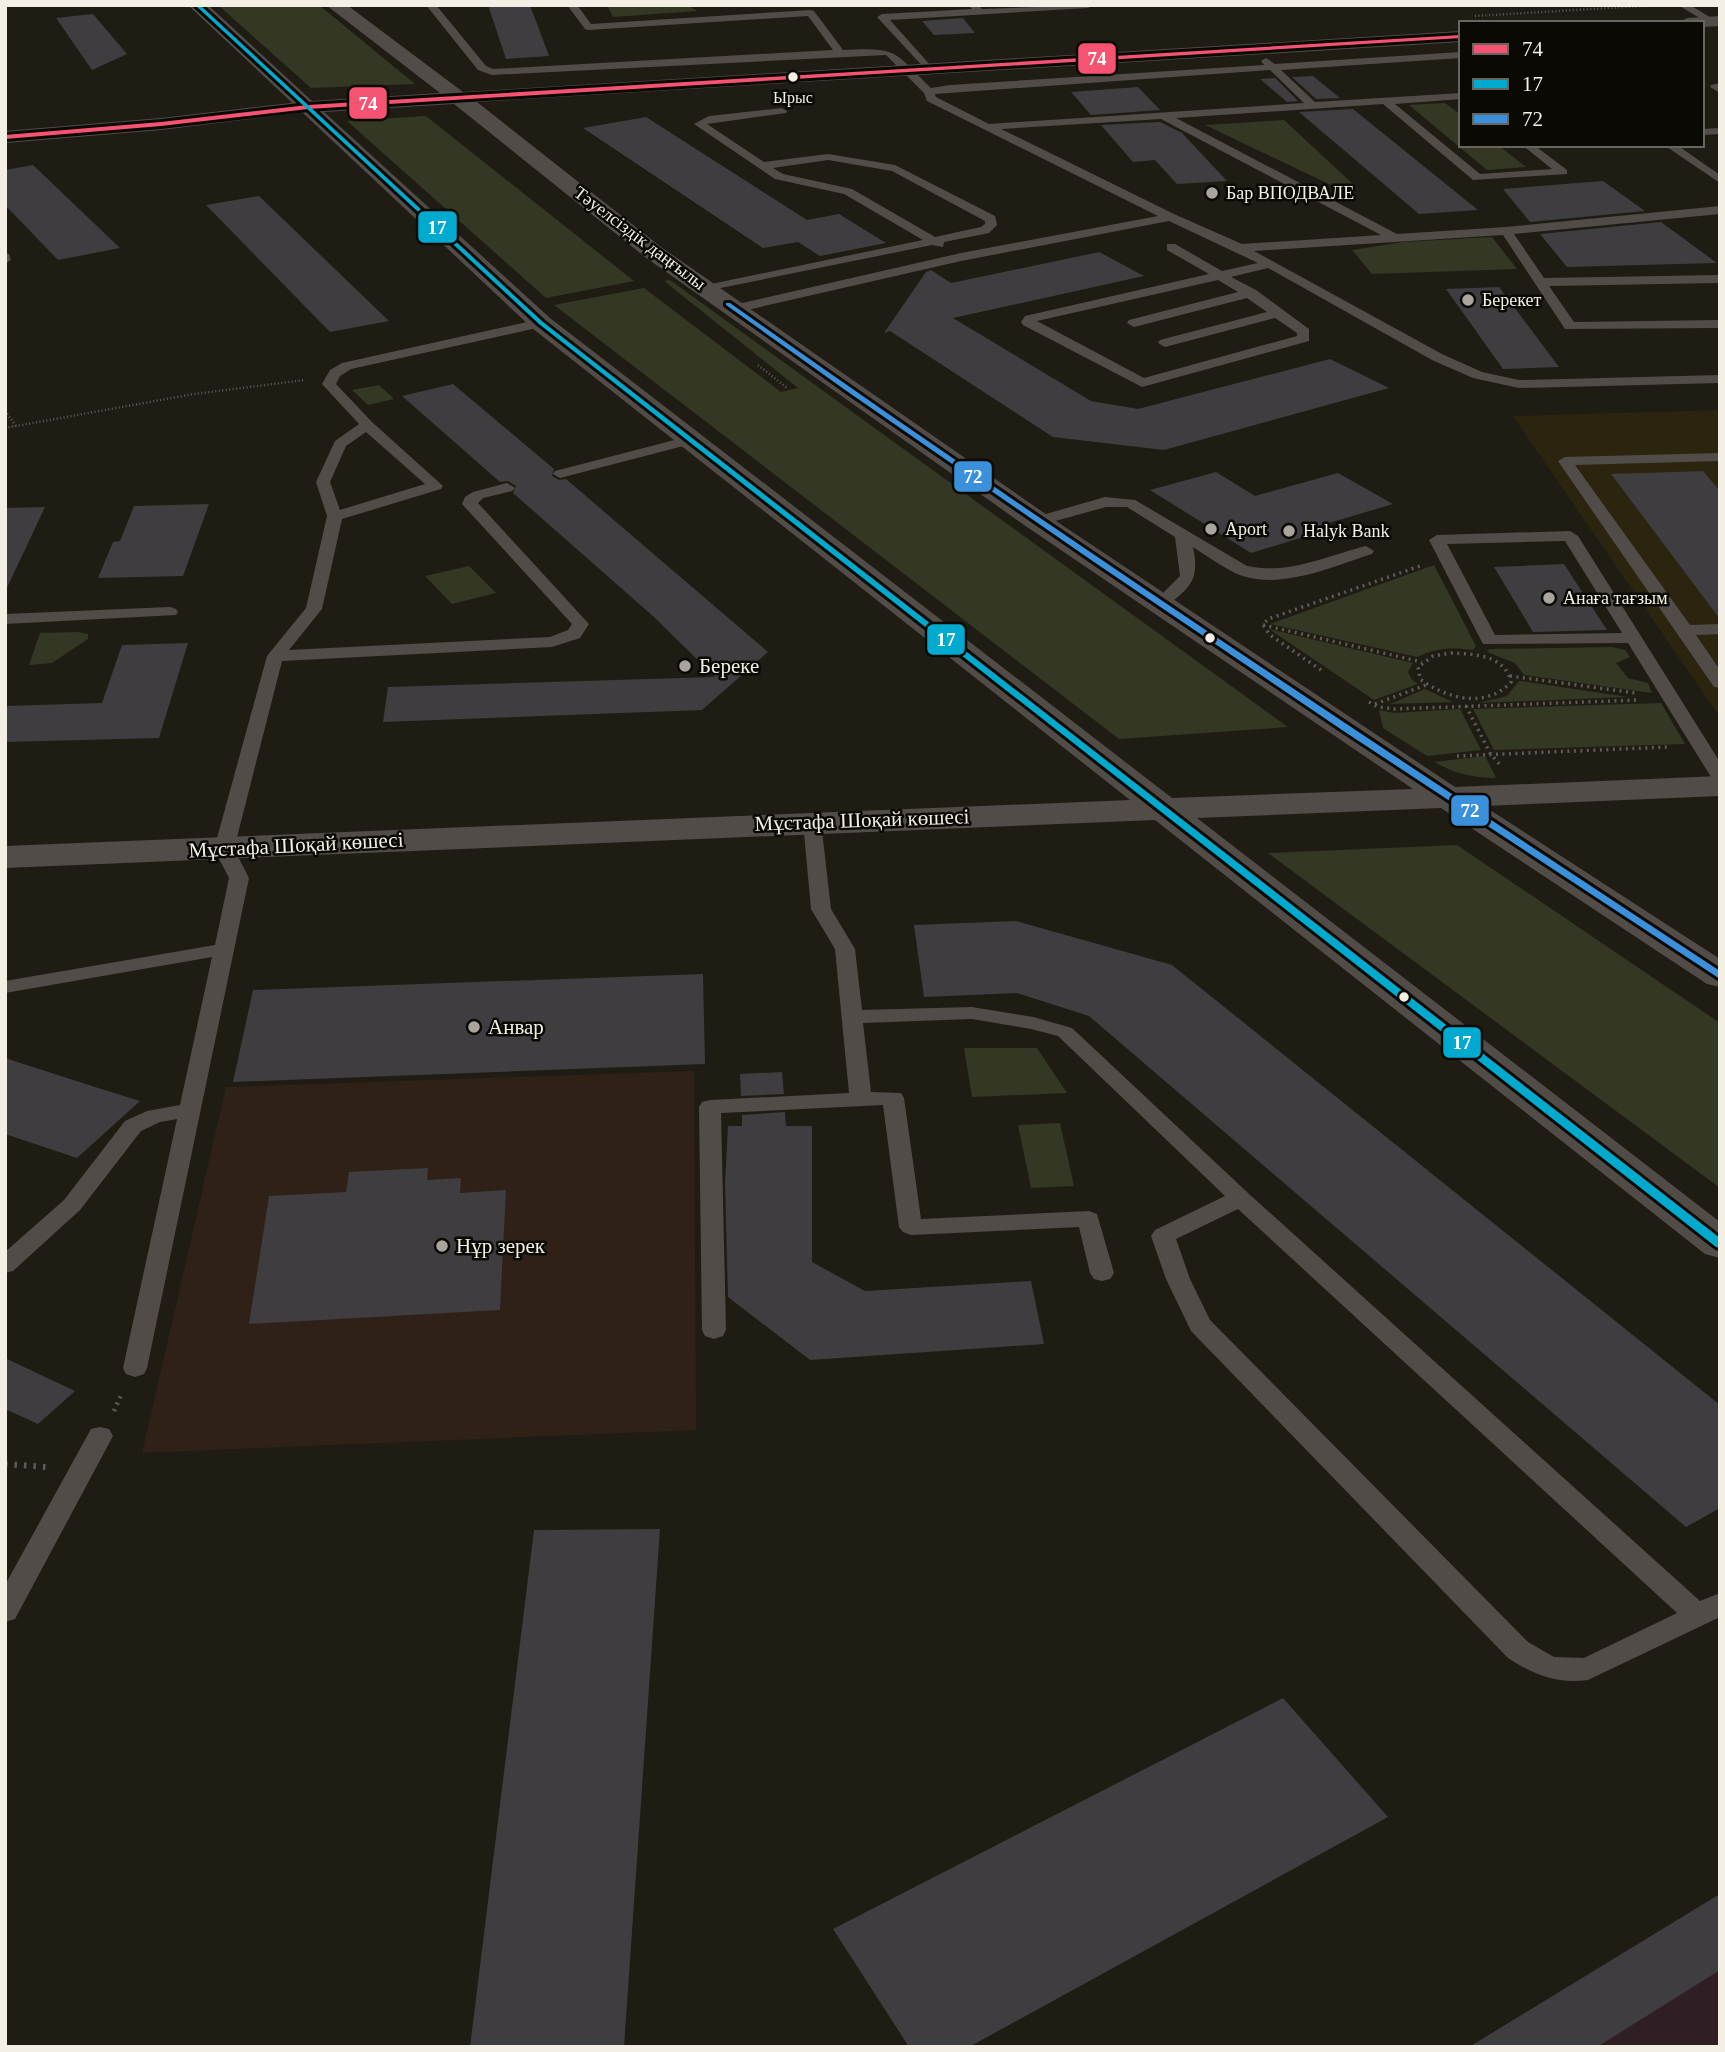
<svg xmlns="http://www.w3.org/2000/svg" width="1725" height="2052" font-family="'Times New Roman',serif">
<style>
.built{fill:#2b2510}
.industrial{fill:#2f1f25}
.education{fill:#2f2118}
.green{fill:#333724}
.building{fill:#3f3d3f}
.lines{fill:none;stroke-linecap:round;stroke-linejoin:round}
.path-far3{stroke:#5f5c58;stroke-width:2.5;stroke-dasharray:1 2.5;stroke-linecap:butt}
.path-far2{stroke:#5f5c58;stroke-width:3.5;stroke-dasharray:2 4.5;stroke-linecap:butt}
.path-far1{stroke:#5f5c58;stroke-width:4.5;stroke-dasharray:2 5;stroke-linecap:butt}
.path{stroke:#5f5c58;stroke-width:6;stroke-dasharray:2.5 7;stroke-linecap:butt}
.service{fill:#524c49;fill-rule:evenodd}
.minor{fill:#524c49;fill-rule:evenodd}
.tertiary{fill:#524c49;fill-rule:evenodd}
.bus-1-casing{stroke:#0b0904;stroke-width:6}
.bus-2-casing{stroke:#0b0904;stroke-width:6}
.bus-3-casing{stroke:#0b0904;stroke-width:6}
.bus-1{fill:#f65372;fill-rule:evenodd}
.bus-2{fill:#00a9ce;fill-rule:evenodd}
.bus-3{fill:#3a90db;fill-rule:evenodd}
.bus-dot{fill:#f3efe5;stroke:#0b0904;stroke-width:2.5}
.poi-dot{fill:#a9a59c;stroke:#0b0904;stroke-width:2.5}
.labels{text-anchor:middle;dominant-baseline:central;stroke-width:5;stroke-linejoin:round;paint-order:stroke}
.far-bus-label{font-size:16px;fill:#f3efe5;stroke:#0b0904}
.far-poi-label{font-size:18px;fill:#f3efe5;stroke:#0b0904;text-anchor:start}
.far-street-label{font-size:18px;fill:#f3efe5;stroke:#0b0904}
.poi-label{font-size:21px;fill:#f3efe5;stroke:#0b0904;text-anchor:start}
.street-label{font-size:21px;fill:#f3efe5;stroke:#0b0904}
.line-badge{stroke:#0b0904;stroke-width:2.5}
.badge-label{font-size:19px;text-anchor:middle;font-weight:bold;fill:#fff}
</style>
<rect width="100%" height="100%" fill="#1f1c14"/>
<path class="built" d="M 1720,410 L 1720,713 L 1717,713 L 1513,416 Z"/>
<path class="industrial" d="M 1720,1894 L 1720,2047 L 1469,2047 L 1691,1911 Z"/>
<path class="education" d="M 694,1071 L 696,1430 L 142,1453 L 226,1087 Z"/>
<path class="green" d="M 218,5 L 319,5 L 415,84 L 311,88 Z
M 607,5 L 687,5 L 697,11 L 613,17 Z
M 1445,103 L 1461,115 L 1461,145 L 1498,145 L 1526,167 L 1487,170 L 1409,105 Z
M 426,116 L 634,281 L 546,298 L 347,121 Z
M 1284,120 L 1354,185 L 1333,186 L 1205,125 Z
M 1492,237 L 1517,269 L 1372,274 L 1352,250 L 1403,242 Z
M 670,280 L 1288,727 L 1119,739 L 554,305 L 644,288 L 781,392 L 798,388 L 664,281 Z
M 379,385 L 394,399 L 368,405 L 352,390 Z
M 1434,565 L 1476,646 L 1473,650 C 1452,647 1436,648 1417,657 L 1270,624 Z
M 469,566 L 496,593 L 452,604 L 425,576 Z
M 1269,629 L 1413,663 L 1408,672 L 1412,680 L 1418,684 L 1374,700 Z
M 78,632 L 88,634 L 88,639 L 52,663 L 29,665 L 40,633 Z
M 1612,647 L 1625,650 L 1630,657 L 1616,663 L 1628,678 L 1648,683 L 1652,693 L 1524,675 L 1515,663 L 1487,652 L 1489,649 Z
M 1519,681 L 1520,681 L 1628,697 L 1478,703 L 1507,696 Z
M 1425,689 L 1453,702 L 1390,704 Z
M 1661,703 L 1685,744 L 1494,750 L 1473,709 Z
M 1460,709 L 1481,750 L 1427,756 L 1383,728 L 1379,710 L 1394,713 Z
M 1485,756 L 1496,778 C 1472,778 1454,773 1434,762 Z
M 1457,845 L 1720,1023 L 1720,1188 L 1268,853 Z
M 964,1048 L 1037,1048 L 1067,1093 L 972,1097 Z
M 1060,1123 L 1074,1186 L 1031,1188 L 1018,1125 Z"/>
<path class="building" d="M 488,5 L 530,5 L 549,56 L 506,59 Z
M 93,14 L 127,54 L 92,70 L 56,18 Z
M 963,18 L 975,33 L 934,35 L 922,21 Z
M 1313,76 L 1340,98 L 1316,99 L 1292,77 Z
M 1275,78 L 1298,101 L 1287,102 L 1260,79 Z
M 1138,87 L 1160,110 L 1091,115 L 1071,92 Z
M 1353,109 L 1478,210 L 1419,214 L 1299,112 Z
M 646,117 L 807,220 L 839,214 L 886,243 L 820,256 L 798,242 L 763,248 L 583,128 Z
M 1160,122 L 1182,133 L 1227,181 L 1177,184 L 1155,160 L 1133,162 L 1101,125 Z
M 33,165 L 120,248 L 58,260 L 5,205 L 5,170 Z
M 1603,181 L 1645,211 L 1530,222 L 1503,189 Z
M 259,196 L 389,321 L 330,332 L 206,205 Z
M 1661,222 L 1717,263 L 1567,267 L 1540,234 Z
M 1099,252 L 1144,276 L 953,318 L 1091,401 L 1138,409 L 1330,359 L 1389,388 L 1164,450 L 1053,437 L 890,331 L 884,333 L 926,272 L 931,270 L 951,283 Z
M 1499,287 L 1559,367 L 1503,369 L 1446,289 Z
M 453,384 L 554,469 L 552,476 L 559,480 L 566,479 L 768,652 L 702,710 L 383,722 L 388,687 L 715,677 L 654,617 L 513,493 L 516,486 L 508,481 L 500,482 L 402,396 Z
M 1703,471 L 1720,491 L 1720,619 L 1611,474 Z
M 1216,472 L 1255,496 L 1338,473 L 1393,504 L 1312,528 L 1320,532 L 1251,553 L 1150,490 Z
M 209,504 L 183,576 L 98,578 L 113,542 L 120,541 L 134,506 Z
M 45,507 L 5,592 L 5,508 Z
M 1564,564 L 1607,630 L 1533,632 L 1494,567 Z
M 188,643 L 159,738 L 5,742 L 5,706 L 102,703 L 122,645 Z
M 1016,921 L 1172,965 L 1720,1405 L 1720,1508 L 1686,1527 L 1089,1016 L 1017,993 L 924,997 L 914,925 Z
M 703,974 L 705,1064 L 233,1082 L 253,990 Z
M 5,1058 L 95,1087 L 140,1101 L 77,1158 L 5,1134 Z
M 782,1072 L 784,1094 L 741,1096 L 740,1074 Z
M 785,1112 L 786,1126 L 812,1126 L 812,1262 L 865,1291 L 1031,1281 L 1044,1344 L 810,1360 L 728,1297 L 725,1183 L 728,1126 L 742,1126 L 742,1115 Z
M 428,1168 L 427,1180 L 461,1178 L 460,1193 L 506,1190 L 500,1310 L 249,1324 L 269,1196 L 346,1192 L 349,1172 Z
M 5,1358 L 75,1391 L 38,1424 L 5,1409 Z
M 660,1529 L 624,2047 L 470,2047 L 534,1530 Z
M 1283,1698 L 1388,1817 L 969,2047 L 909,2047 L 833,1929 Z
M 1720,1894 L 1720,1970 L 1597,2047 L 1469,2047 Z"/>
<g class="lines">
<path class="path-far3" d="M 1475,16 L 1659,5
M 758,365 L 787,388
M 5,411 L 16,426
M 5,428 L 194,394 L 305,380"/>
<path class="path-far2" d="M 1263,625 L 1422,662
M 1451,653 C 1474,654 1505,655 1511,682 C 1486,709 1447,699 1420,679 L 1418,667 L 1433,656 Z
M 1321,670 L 1270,635 L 1263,625 L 1268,619 L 1420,566
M 1510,676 L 1636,693
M 1369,702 L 1378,707 L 1395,709 L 1639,700
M 1375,704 L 1426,685
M 1466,706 L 1490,753 L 1501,766
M 1457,756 L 1668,747"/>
<path class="path-far1" d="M 114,1411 L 122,1393"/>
<path class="path" d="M 5,1464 L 47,1467"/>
<path class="service" d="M 426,5 L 436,5 L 486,66 L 493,69 L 833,50 L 808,16 L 588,30 L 585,29 L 567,5 L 577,5 L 591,24 L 811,10 L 814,11 L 843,50 C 899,47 893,51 931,88 L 950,85 L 1264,65 L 1261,61 L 1266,58 L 1275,64 L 1461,52 L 1461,58 L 1281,70 L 1315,102 L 1461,93 L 1461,99 L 1395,104 L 1480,174 L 1552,169 L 1522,145 L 1534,145 L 1567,170 L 1567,174 L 1473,180 L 1383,104 L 1176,118 L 1397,234 L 1506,227 L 1720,206 L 1720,214 L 1514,234 L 1544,278 L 1720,275 L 1720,283 L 1549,286 L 1574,322 L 1720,320 L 1720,328 L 1565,329 L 1503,235 L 1254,251 L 1442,354 L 1482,372 L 1519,380 L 1720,375 L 1720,383 L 1519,388 L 1473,378 L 1432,360 L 1268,268 L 1231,277 L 1256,290 L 1309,329 L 1309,341 L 1142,387 L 1023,325 L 1021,322 L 1025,316 L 1209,274 L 1167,250 L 1167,244 L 1175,244 L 1222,271 L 1258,263 L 1169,221 L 961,261 L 734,313 L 729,312 L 729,306 L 961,253 L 1158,216 L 927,101 L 924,93 L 886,55 L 492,75 L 478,70 ZM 1270,70 L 1304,103 L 989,124 L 936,97 L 935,94 ZM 1161,119 L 1381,235 L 1242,244 L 1174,214 L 1001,129 ZM 1218,280 L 1238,292 L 1129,320 L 1127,323 L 1134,327 L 1247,298 L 1267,312 L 1160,340 L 1158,343 L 1165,347 L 1275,318 L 1297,333 L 1297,336 L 1144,378 L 1037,321 Z
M 968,5 L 978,5 L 982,9 L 1093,5 L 1088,8 L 890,20 L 931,66 L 932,68 L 927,71 L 877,17 L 882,14 L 972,9 Z
M 1678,5 L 1690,5 L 1716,21 L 1708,23 Z
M 1720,83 L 1720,93 L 1710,87 L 1711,85 Z
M 782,108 L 787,111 L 786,113 L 707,124 L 764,162 L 828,154 L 895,165 L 995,216 L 997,225 L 989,233 L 944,242 L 943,247 L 932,245 L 701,292 L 700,289 L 706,285 L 923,240 L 844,194 L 775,179 L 694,124 L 709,116 ZM 828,160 L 892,171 L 985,221 L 985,224 L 981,227 L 935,237 L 852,189 L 783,174 L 773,168 Z
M 1720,128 L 1720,134 L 1702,135 L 1702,129 Z
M 1664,145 L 1677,145 L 1720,175 L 1720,183 Z
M 5,253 L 9,254 L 11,260 L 5,264 Z
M 541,319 L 546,320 L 546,326 L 351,369 L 340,376 L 336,384 L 372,422 L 443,486 L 441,489 L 342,519 L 322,609 L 289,650 L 550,637 L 568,630 L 572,624 L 462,504 L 465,497 L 473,492 L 507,483 L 515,488 L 512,491 L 483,498 L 478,503 L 589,624 L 580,638 L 552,647 L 282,661 L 234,849 L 249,878 L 147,1368 L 144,1374 L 135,1377 L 126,1374 L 123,1368 L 177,1119 L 160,1122 L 141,1131 L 80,1210 L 13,1271 L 5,1273 L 5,1252 L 64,1200 L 125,1121 L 147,1111 L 180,1105 L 212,957 L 5,993 L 5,981 L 215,945 L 229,878 L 214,849 L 267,656 L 306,608 L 327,516 L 316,482 L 335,441 L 359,424 L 322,384 L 330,370 L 342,363 ZM 366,432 L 425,484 L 340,510 L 330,482 L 346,446 Z
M 690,436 L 695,437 L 697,440 L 695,443 L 560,478 L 553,474 L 555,471 Z
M 1720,453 L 1720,461 L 1575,465 L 1690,625 L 1720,624 L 1720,634 L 1696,635 L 1720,670 L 1720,688 L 1714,687 L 1558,461 L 1565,457 Z
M 1105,497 L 1135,500 L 1247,566 C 1289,575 1326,556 1366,546 L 1374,551 L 1372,554 C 1331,567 1277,592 1235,573 C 1221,566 1207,556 1193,547 C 1200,581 1190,587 1166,607 L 1160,609 L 1152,604 L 1180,576 L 1175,537 L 1127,507 L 1106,507 L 1037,526 L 1029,521 L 1032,518 Z
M 1570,531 L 1578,536 L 1720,762 L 1720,782 L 1711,777 L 1628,643 L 1483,644 L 1429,540 L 1437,535 ZM 1565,541 L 1622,633 L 1495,635 L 1447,544 Z
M 170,607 L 176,609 L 178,612 L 176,615 L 5,624 L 5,614 Z
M 812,816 L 821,822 L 831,909 L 855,949 L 862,1010 L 972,1007 L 1033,1017 L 1072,1028 L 1248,1193 L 1700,1601 L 1720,1593 L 1720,1617 L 1588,1680 C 1557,1684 1534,1675 1508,1658 L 1191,1331 L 1166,1279 L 1151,1236 L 1155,1230 L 1225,1196 L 1058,1036 L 1031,1029 L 972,1019 L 863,1023 L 871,1092 L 901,1093 L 904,1098 L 921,1219 L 1089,1211 L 1097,1214 L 1114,1273 L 1110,1279 L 1102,1281 L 1094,1279 L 1090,1273 L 1079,1227 L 911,1235 L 903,1232 L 899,1227 L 883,1105 L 721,1113 L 726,1330 L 723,1336 L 714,1339 L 705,1336 L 702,1330 L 699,1107 L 702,1102 L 710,1100 L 849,1093 L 835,949 L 811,909 L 803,822 ZM 1238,1209 L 1677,1613 L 1584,1658 L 1554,1657 L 1528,1642 L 1210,1320 L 1190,1279 L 1176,1239 Z
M 100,1427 L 109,1429 L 113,1436 L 15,1619 L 5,1622 L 5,1585 L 91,1429 Z"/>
<path class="minor" d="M 308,101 L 315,103 L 318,107 L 315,111 L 161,130 L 5,143 L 5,131 L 161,118 Z"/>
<path class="tertiary" d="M 188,5 L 208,5 L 312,101 L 440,93 L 326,5 L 347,5 L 463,92 L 1461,31 L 1461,42 L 477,102 L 661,247 L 1047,515 L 1455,787 L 1720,776 L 1720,796 L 1484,806 L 1720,959 L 1720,987 L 1707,984 L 1441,808 L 1197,818 L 1720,1222 L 1720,1258 L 1705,1254 L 1155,820 L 5,868 L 5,846 L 1130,800 L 532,328 ZM 454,104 L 645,257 L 1027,527 L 1413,789 L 1172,798 L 550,318 L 324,112 Z
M 1720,16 L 1720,26 L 1702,27 L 1702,23 L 1678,23 L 1687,18 Z"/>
<g class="bus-1-casing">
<path id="bus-1" d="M 1461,35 L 1461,38 L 308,109 L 161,126 L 5,139 L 5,135 L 161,122 L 308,105 Z"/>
</g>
<g class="bus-2-casing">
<path id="bus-2" d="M 195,5 L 200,5 L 543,322 L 1720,1238 L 1720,1248 L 1716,1247 L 539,324 Z"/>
</g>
<g class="bus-3-casing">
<path id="bus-3" d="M 726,303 L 730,303 C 1055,533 1388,752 1720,971 L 1720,979 L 1342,730 L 1094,562 L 848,392 L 726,305 Z"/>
</g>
<use href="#bus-1" class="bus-1"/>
<use href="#bus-2" class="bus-2"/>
<use href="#bus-3" class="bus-3"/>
</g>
<g class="bus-dot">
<circle cx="793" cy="77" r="6"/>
<circle cx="1210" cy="638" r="6"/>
<circle cx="1404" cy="997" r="6"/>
</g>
<g class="poi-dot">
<circle cx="1212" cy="193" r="7"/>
<circle cx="1468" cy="300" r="7"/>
<circle cx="1211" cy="529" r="7"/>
<circle cx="1289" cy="531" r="7"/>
<circle cx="1549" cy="598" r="7"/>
<circle cx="685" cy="666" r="7"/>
<circle cx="474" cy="1027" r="7"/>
<circle cx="442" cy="1246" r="7"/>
</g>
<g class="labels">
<g class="far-bus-label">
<text x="793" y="97">Ырыс</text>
</g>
<g class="far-poi-label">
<text x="1226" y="193">Бар ВПОДВАЛЕ</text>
<text x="1482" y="300">Берекет</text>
<text x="1225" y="529">Aport</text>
<text x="1303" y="531">Halyk Bank</text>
<text x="1563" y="598">Анаға тағзым</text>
</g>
<g class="far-street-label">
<text transform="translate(640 238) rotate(37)">Тәуелсіздік даңғылы</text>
</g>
<g class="poi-label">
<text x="699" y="666">Береке</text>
<text x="488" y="1027">Анвар</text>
<text x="456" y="1246">Нұр зерек</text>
</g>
<g class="street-label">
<text transform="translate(862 820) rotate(-2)">Мұстафа Шоқай көшесі</text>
<text transform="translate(296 845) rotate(-3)">Мұстафа Шоқай көшесі</text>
</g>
</g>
<g class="line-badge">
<rect x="1077" y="42" width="40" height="33" rx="7" fill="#f65372"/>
<rect x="348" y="86" width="40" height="34" rx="7" fill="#f65372"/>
<rect x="417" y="210" width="41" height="34" rx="7" fill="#00a9ce"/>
<rect x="953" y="460" width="40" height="33" rx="7" fill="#3a90db"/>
<rect x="926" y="623" width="40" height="33" rx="7" fill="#00a9ce"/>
<rect x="1450" y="794" width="40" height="33" rx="7" fill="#3a90db"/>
<rect x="1442" y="1026" width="40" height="33" rx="7" fill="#00a9ce"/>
</g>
<g class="badge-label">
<text x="1097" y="65">74</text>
<text x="368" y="110">74</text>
<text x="437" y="234">17</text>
<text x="973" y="483">72</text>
<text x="946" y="646">17</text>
<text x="1470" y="817">72</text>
<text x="1462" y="1049">17</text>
</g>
<rect width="1725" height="2052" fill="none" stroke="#f3efe5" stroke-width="14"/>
<rect x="1459" y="21" width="245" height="126" fill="#0b0904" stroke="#68655e" stroke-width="2"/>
<rect x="1473" y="44" width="35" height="10" fill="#f65372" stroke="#68655e" stroke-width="2"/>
<text x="1522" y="56" font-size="21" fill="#f3efe5">74</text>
<rect x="1473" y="79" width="35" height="10" fill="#00a9ce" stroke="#68655e" stroke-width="2"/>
<text x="1522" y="91" font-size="21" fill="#f3efe5">17</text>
<rect x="1473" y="114" width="35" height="10" fill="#3a90db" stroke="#68655e" stroke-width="2"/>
<text x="1522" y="126" font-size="21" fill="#f3efe5">72</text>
</svg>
